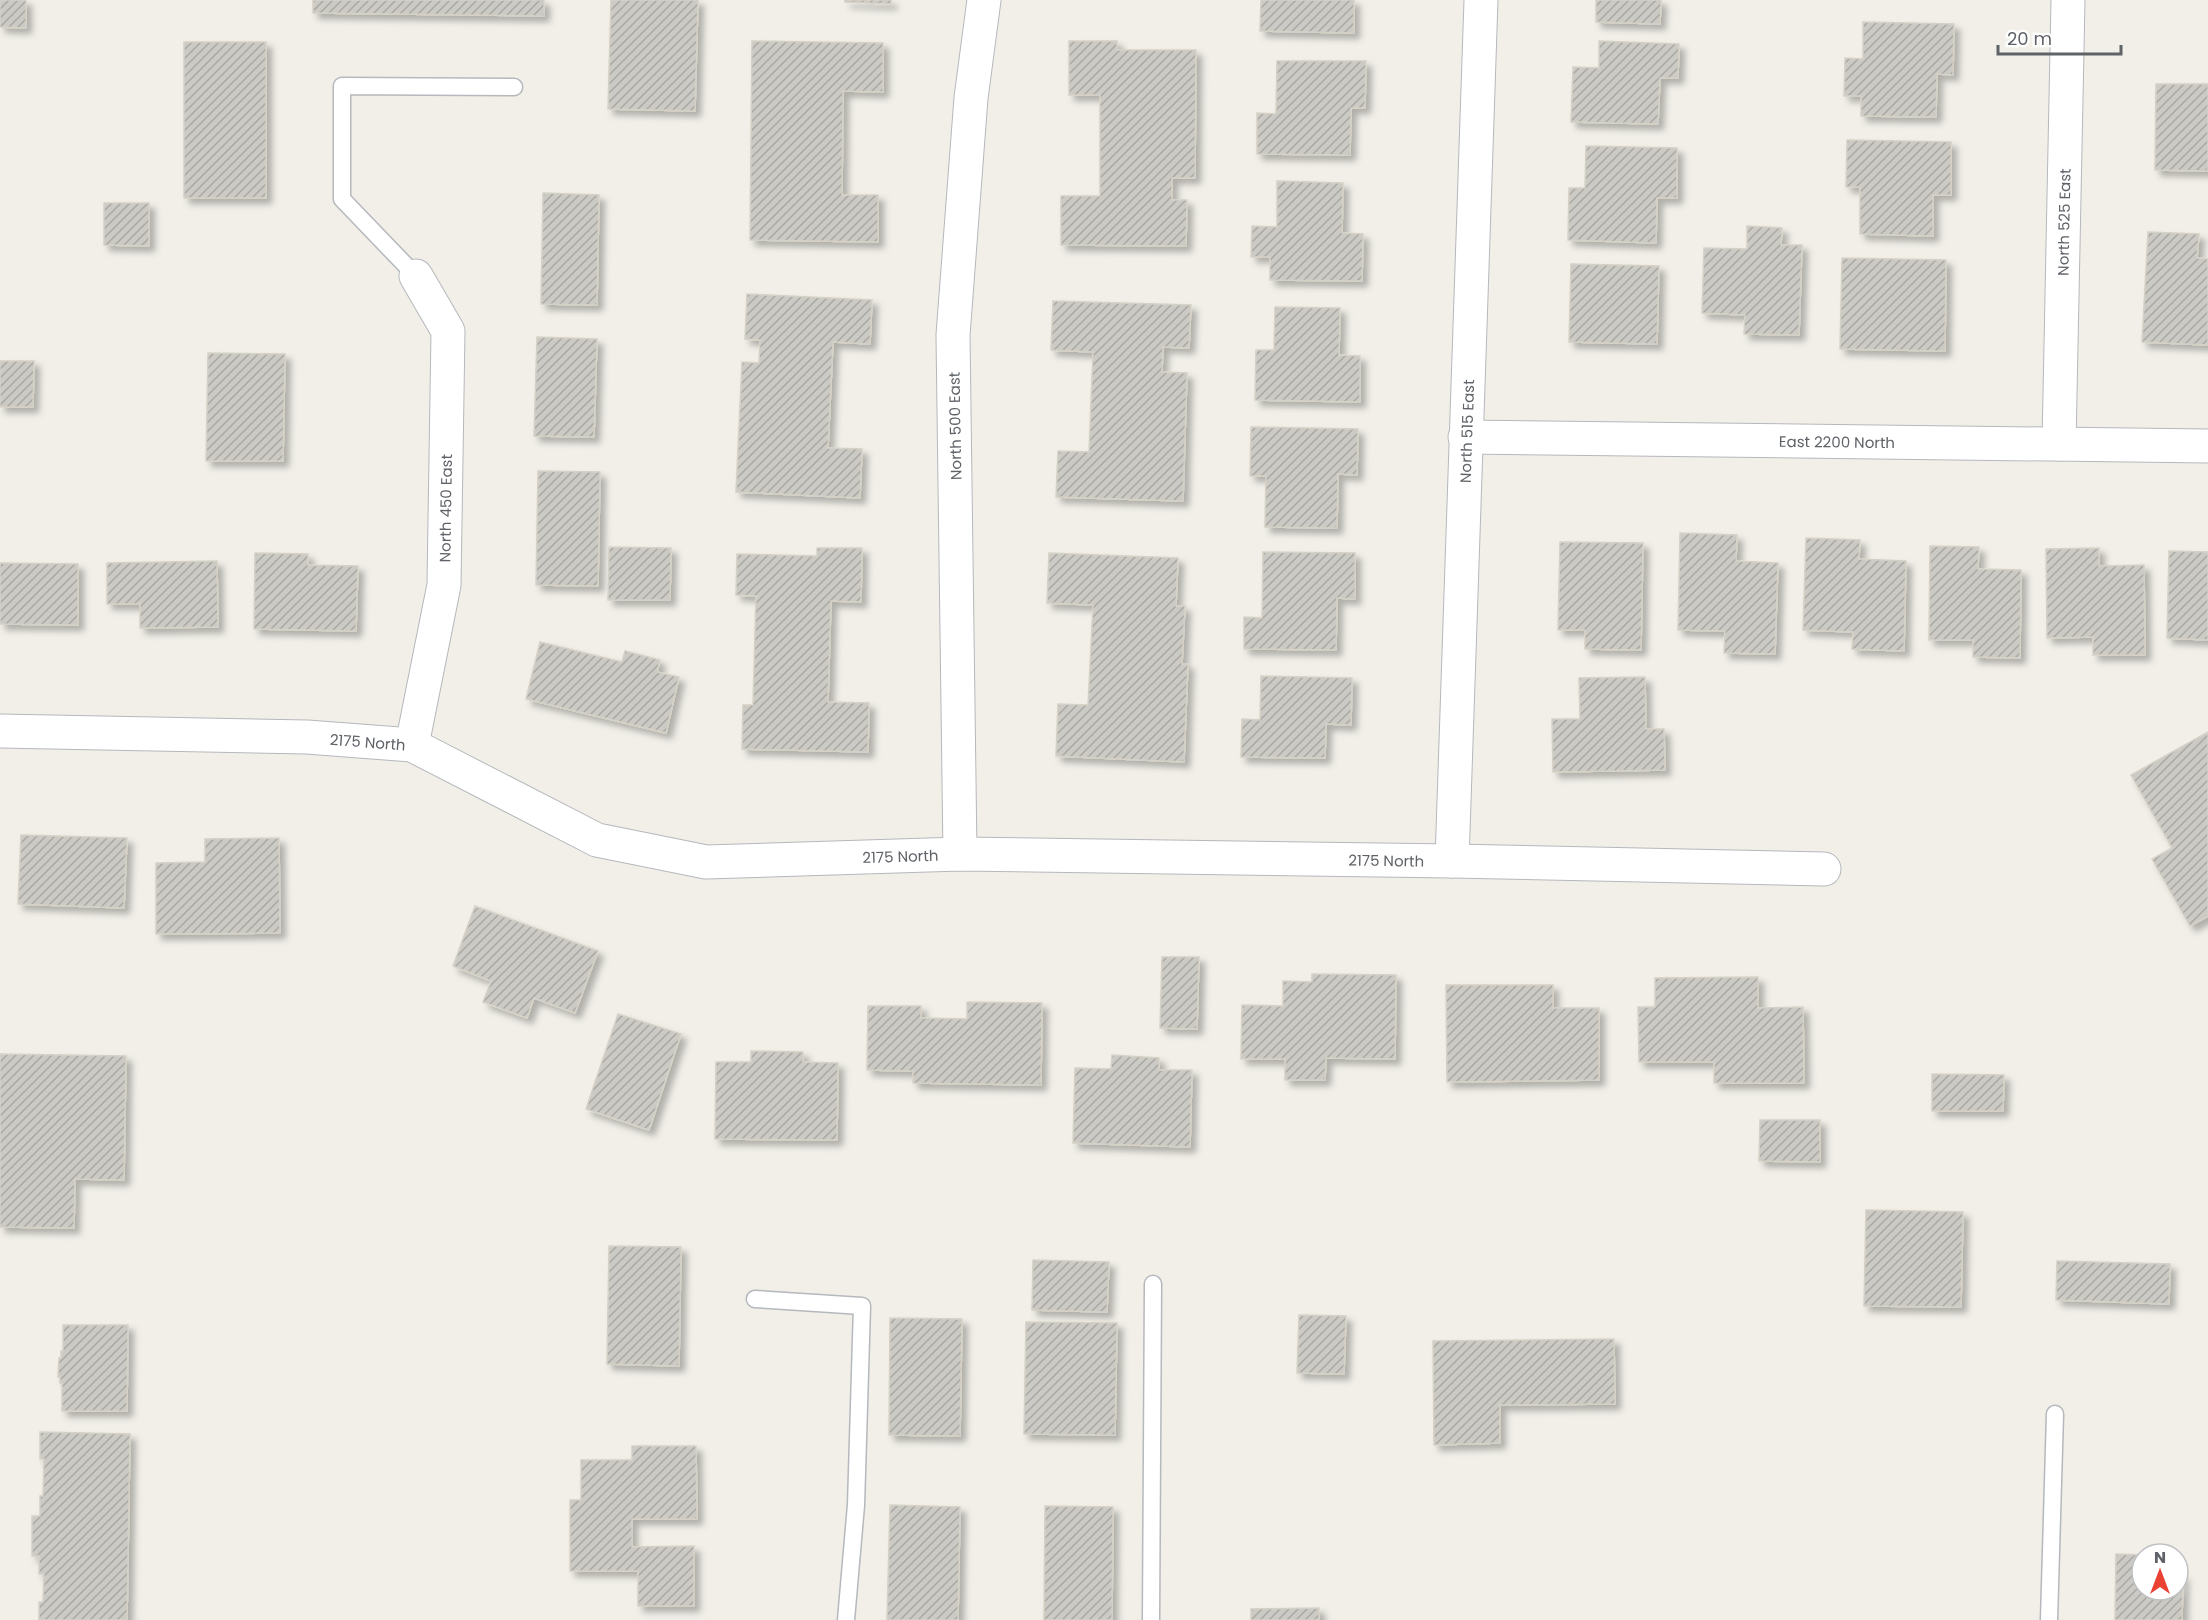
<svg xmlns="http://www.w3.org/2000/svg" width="2208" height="1620" font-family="Poppins,sans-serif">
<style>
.building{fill:url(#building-hatch);stroke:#d6d1c6;stroke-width:1.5;filter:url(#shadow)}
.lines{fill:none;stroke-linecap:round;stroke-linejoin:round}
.lane-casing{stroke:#b5b8bc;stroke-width:19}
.street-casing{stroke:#b5b8bc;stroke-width:35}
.lane{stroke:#fff;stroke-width:16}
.street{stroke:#fff;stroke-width:33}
.labels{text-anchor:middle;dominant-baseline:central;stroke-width:4.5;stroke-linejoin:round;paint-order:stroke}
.street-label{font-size:15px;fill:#5f6368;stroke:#fff}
</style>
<defs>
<pattern id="building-hatch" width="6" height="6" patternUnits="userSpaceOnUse" patternTransform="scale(1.5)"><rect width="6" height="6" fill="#cccac5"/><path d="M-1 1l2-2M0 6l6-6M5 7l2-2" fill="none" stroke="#a9a8a4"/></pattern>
<filter id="shadow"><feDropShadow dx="5.5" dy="5.5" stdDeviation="3" flood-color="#0004"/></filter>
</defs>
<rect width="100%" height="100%" fill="#f1efe8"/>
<path class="building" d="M 0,0 L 26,0 L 26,28 L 0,27 Z
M 313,0 L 544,0 L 544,16 L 313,13 Z
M 611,0 L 698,0 L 695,111 L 608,109 Z
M 845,0 L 891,0 L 891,4 L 845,2 Z
M 1261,0 L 1354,0 L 1354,33 L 1260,31 Z
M 1596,0 L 1661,0 L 1660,24 L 1596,22 Z
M 1863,22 L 1954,24 L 1953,75 L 1937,74 L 1936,117 L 1861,116 L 1861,96 L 1844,96 L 1845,58 L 1863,59 Z
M 752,41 L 883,43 L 883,92 L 843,91 L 842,195 L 878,195 L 878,242 L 750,240 Z
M 1069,41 L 1117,41 L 1117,50 L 1196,50 L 1195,178 L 1172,178 L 1172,200 L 1187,200 L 1186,246 L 1061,245 L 1061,196 L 1100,196 L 1100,95 L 1069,95 Z
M 1599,41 L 1679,44 L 1678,78 L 1660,78 L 1658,124 L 1571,122 L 1573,67 L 1599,68 Z
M 184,42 L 266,42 L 266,198 L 184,198 Z
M 1277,61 L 1366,61 L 1365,108 L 1351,108 L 1350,155 L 1257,154 L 1257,113 L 1276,114 Z
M 2156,84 L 2208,84 L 2208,171 L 2155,170 Z
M 1847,140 L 1951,142 L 1951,195 L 1933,195 L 1933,236 L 1860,234 L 1860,187 L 1846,187 Z
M 1586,146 L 1677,148 L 1677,198 L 1657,198 L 1656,243 L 1568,240 L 1569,188 L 1585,188 Z
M 1277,181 L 1343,183 L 1342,233 L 1363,234 L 1362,281 L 1270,280 L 1270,257 L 1251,257 L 1252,226 L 1277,227 Z
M 543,193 L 599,195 L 597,305 L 541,304 Z
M 104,203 L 149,203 L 149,246 L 104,245 Z
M 1747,226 L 1782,228 L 1781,245 L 1802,245 L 1799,335 L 1744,334 L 1745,315 L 1702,313 L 1704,248 L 1747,249 Z
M 2148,232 L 2199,234 L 2197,258 L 2208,259 L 2208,345 L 2142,342 Z
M 1842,258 L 1946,260 L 1945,351 L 1840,349 Z
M 1571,264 L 1659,266 L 1657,344 L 1569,342 Z
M 747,294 L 872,300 L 870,344 L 833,342 L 828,448 L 862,449 L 860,498 L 736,492 L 742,362 L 759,363 L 760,340 L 745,339 Z
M 1053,301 L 1191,305 L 1189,348 L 1163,347 L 1162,372 L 1187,373 L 1183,501 L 1056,497 L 1058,451 L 1089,452 L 1093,352 L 1051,350 Z
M 1275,307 L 1340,308 L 1339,355 L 1360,356 L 1360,402 L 1255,400 L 1256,350 L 1274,350 Z
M 537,337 L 597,339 L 594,437 L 534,436 Z
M 208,353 L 285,354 L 283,461 L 206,461 Z
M 0,361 L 34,361 L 33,407 L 0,407 Z
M 1251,427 L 1358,429 L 1357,475 L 1338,474 L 1337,528 L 1265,527 L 1266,476 L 1250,476 Z
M 538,471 L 600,472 L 598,586 L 536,585 Z
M 1680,533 L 1737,535 L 1736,561 L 1778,563 L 1775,654 L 1724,653 L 1725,631 L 1678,630 Z
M 1806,538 L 1860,540 L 1859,559 L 1906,561 L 1904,651 L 1852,649 L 1853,632 L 1803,630 Z
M 1560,542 L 1643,543 L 1641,650 L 1585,649 L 1585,630 L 1558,630 Z
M 1930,546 L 1979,547 L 1978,569 L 2021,570 L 2020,658 L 1973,657 L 1973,640 L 1929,640 Z
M 609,547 L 671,548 L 670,600 L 608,600 Z
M 817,548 L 862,548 L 861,602 L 831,601 L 828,702 L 869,703 L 868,752 L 742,749 L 743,705 L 753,705 L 756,596 L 736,595 L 737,554 L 817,556 Z
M 2099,548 L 2099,566 L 2144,565 L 2145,655 L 2093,655 L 2093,637 L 2047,638 L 2046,549 Z
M 2169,551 L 2208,552 L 2208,640 L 2167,638 Z
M 1263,552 L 1355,553 L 1355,599 L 1337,598 L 1336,650 L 1244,649 L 1244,617 L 1262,618 Z
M 255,553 L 308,554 L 308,565 L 358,566 L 356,631 L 254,629 Z
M 1049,553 L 1178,558 L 1176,606 L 1185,606 L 1182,664 L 1188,664 L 1184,762 L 1056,756 L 1058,704 L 1088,705 L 1093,605 L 1047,603 Z
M 217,561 L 218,627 L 140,628 L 140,604 L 107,604 L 107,563 Z
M 0,563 L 78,564 L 78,625 L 0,624 Z
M 540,642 L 622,662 L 625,651 L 660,660 L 657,672 L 679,677 L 666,733 L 526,699 Z
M 1261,676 L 1352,678 L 1351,725 L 1326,724 L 1325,758 L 1241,757 L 1242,719 L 1260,720 Z
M 1645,677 L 1646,729 L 1664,729 L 1665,770 L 1553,772 L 1552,719 L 1580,719 L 1579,678 Z
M 2208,732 L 2208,916 L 2190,926 L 2152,859 L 2172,848 L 2131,775 Z
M 21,835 L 127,838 L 124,908 L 18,904 Z
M 279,838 L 280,933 L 156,934 L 156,863 L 205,862 L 205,839 Z
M 475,906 L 598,951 L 575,1013 L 534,998 L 527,1018 L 483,1002 L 491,981 L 453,966 Z
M 1162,957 L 1199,957 L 1197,1029 L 1160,1028 Z
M 1312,974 L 1396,975 L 1395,1059 L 1326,1058 L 1325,1080 L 1285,1080 L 1285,1059 L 1241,1059 L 1242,1005 L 1283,1006 L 1283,981 L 1312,982 Z
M 1758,977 L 1758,1008 L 1803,1007 L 1804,1083 L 1714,1083 L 1714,1062 L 1639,1062 L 1638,1007 L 1655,1007 L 1655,978 Z
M 1446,985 L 1553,985 L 1553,1008 L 1599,1008 L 1599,1080 L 1447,1082 Z
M 967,1002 L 1042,1003 L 1041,1085 L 913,1083 L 913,1071 L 867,1070 L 868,1006 L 921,1006 L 921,1018 L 967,1019 Z
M 618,1014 L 681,1034 L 649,1130 L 586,1109 Z
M 751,1051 L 803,1052 L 803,1062 L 838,1063 L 837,1140 L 715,1139 L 716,1062 L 751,1062 Z
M 0,1054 L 126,1056 L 124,1180 L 75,1179 L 74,1228 L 0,1227 Z
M 1112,1055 L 1159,1058 L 1159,1070 L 1192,1070 L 1190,1147 L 1073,1143 L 1075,1068 L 1111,1069 Z
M 1932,1074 L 2004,1075 L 2003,1111 L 1932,1111 Z
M 1760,1120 L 1820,1120 L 1820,1162 L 1759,1161 Z
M 1866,1210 L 1963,1212 L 1961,1307 L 1864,1306 Z
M 609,1246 L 681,1247 L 679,1366 L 607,1364 Z
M 1033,1260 L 1109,1262 L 1107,1312 L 1032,1310 Z
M 2057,1261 L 2170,1264 L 2169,1304 L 2056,1300 Z
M 1299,1315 L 1346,1316 L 1344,1374 L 1297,1373 Z
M 890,1318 L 962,1319 L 960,1436 L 889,1435 Z
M 1026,1322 L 1117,1323 L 1115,1435 L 1024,1434 Z
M 63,1325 L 128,1325 L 127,1411 L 62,1411 L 62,1383 L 60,1383 L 60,1377 L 58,1377 L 59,1358 L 61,1358 L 61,1351 L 63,1351 Z
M 1614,1339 L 1615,1404 L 1500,1405 L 1500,1443 L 1434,1445 L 1433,1341 Z
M 40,1432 L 130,1434 L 127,1620 L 39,1620 L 39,1602 L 43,1602 L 44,1574 L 39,1574 L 39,1556 L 32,1556 L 32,1516 L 40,1516 L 40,1496 L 43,1496 L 44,1459 L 40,1459 Z
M 632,1446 L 696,1446 L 697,1519 L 632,1519 L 632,1547 L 694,1546 L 694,1606 L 638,1606 L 638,1571 L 570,1571 L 570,1500 L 581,1500 L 581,1460 L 632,1460 Z
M 890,1505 L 960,1507 L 958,1620 L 887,1620 Z
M 1045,1506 L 1113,1507 L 1112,1620 L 1044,1620 Z
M 2116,1554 L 2142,1555 L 2142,1590 L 2178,1590 L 2178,1575 L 2183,1575 L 2182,1620 L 2115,1620 Z
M 1319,1608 L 1319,1620 L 1251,1620 L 1251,1609 Z"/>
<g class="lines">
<g class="lane-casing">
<path id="lane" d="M 416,276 L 342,199 L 342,86 L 514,87
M 755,1299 L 862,1306 L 856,1505 L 846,1620
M 1151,1620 L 1153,1284
M 2049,1620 L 2055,1414"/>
</g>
<g class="street-casing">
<g id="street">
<path id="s1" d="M 1465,437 L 2208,446"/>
<path id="s2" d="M 2059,444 L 2068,0"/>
<path id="s3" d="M 0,731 L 307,737 L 412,745 L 597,840 L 706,862 L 960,854 L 1452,861 L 1824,869"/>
<path id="s4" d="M 412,745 L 444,585 L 448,331 L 416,276"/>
<path d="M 960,854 L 953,335 L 971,98 L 984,0"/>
<path id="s5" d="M 1452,861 L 1481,0"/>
</g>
</g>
<use href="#lane" class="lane"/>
<use href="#street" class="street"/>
</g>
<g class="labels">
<g class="street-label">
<text stroke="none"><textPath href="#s2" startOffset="222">North 525 East</textPath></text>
<text transform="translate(955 426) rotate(-91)">North 500 East</text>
<text stroke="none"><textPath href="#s5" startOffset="430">North 515 East</textPath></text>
<text stroke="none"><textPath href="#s1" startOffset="372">East 2200 North</textPath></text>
<text stroke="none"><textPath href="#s4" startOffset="240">North 450 East</textPath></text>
<text stroke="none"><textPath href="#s3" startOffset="368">2175 North</textPath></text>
<text stroke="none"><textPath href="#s3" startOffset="926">2175 North</textPath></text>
<text stroke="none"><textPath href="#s3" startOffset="1412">2175 North</textPath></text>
</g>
</g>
<g transform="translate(2160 1572)"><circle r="28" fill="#ffffff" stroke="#bfc1c3" stroke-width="1.5"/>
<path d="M0-4.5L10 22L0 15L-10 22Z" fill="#ea4335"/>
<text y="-9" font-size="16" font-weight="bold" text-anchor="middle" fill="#5f6368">N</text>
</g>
<path d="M1998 45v9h123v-9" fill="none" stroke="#5f6368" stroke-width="3"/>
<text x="2007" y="45" font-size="18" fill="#5f6368" stroke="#ffffff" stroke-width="4.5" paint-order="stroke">20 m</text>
</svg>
